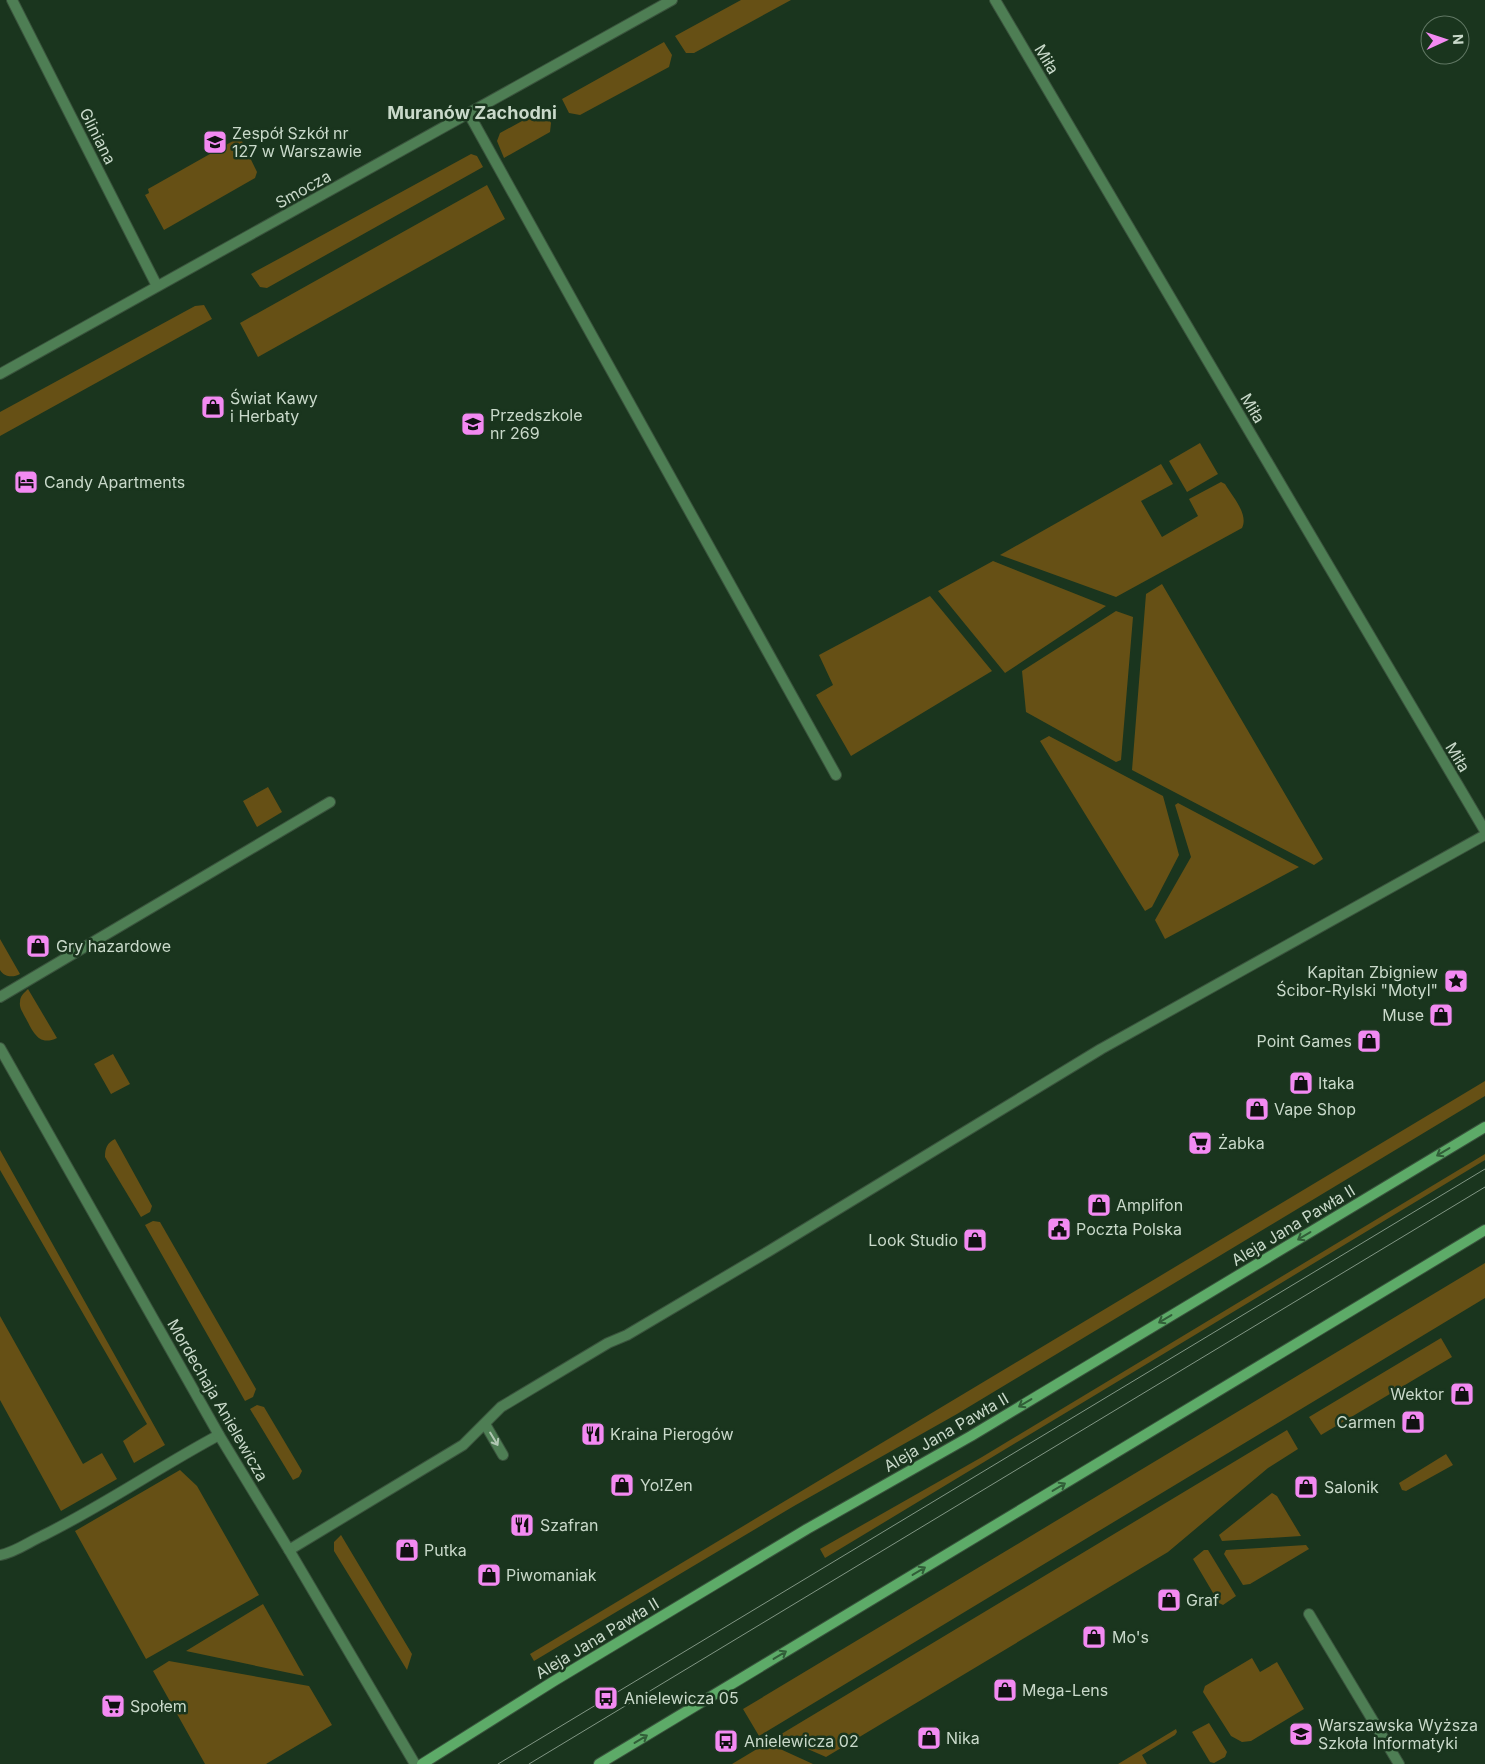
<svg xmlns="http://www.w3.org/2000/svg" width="1485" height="1764" font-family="Inter,sans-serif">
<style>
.green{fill:#665015}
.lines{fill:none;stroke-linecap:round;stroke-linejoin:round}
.service-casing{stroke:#3a533d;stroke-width:12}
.minor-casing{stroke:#3a533d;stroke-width:12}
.tertiary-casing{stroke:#3a533d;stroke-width:12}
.secondary-casing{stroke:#3a533d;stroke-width:12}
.service{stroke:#4e7e54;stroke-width:10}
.minor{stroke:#4e7e54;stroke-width:10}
.tertiary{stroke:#4e7e54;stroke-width:10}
.secondary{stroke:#5dab68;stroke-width:10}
.tram{stroke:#819684;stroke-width:1}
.oneway{stroke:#315e38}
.oneway2{stroke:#b0c7b2}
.labels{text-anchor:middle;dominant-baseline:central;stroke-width:5;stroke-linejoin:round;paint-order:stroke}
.street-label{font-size:16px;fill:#c9d9ca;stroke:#1a351e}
.poi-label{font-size:16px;fill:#c9d9ca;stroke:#1a351e;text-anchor:start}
.neighbourhood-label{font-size:18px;font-weight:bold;fill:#c9d9ca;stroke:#1a351e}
</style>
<rect width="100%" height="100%" fill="#1a351e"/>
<path class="green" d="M 741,0 L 791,0 L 694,53 L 686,53 L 675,36 Z
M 664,42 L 672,55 L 669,67 L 580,115 L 569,113 L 562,99 Z
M 544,109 L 551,123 L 550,132 L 504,158 L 497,141 L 500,133 Z
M 240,137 L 257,172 L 255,178 L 164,230 L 145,195 L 149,193 L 148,189 Z
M 471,154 L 477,156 L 483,167 L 267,288 L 260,287 L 251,274 Z
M 487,185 L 505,219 L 258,357 L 240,323 Z
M 204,305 L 212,319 L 0,436 L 0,412 L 195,306 Z
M 1200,443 L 1218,474 L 1187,492 L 1169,461 Z
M 1161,464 L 1173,484 L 1141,501 L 1162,537 L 1198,516 L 1189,499 L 1221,482 L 1225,484 C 1232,496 1249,514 1242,528 L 1116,597 L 1000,555 Z
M 993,561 L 1106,606 L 1005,673 L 938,591 Z
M 1162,584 L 1323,859 L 1314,865 L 1132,770 L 1146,594 Z
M 930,596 L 992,671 L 851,756 L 816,695 L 833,685 L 819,655 Z
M 1116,611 L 1133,617 L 1121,760 L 1116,762 L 1026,712 L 1022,671 Z
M 1049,736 L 1163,796 L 1179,855 L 1152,907 L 1145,911 L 1040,741 Z
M 268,787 L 282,812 L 257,827 L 243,801 Z
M 1178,803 L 1299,867 L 1165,939 L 1155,920 L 1191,857 L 1175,805 Z
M 0,939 L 20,974 C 13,978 4,977 0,970 Z
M 28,989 L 57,1038 C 38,1047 33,1031 25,1017 C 23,1012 19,1008 20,1002 C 20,996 24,993 28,989 Z
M 113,1054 L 130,1084 L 111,1094 L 94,1064 Z
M 1485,1081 L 1485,1096 L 957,1414 L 794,1506 L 534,1661 L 530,1654 Z
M 115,1139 L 152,1206 L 150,1212 L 141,1217 L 105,1157 C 105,1148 107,1143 115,1139 Z
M 0,1150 L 165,1445 L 134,1463 L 123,1441 L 147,1424 L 0,1170 Z
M 1485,1154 L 1485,1160 L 825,1558 L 820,1549 L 982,1457 Z
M 153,1221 L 160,1222 L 256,1389 L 253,1397 L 245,1401 L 145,1225 Z
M 1485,1263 L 1485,1298 L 759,1736 L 743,1709 Z
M 0,1316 L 83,1464 L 102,1453 L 117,1479 L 61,1511 L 0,1400 Z
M 1441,1338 L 1452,1357 L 1321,1435 L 1309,1417 Z
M 257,1405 L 264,1407 L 302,1471 L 299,1477 L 293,1480 L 250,1409 Z
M 1287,1430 L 1298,1449 L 1268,1468 L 1168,1552 L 826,1757 L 778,1736 Z
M 1446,1454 L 1453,1465 L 1406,1491 L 1402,1490 L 1399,1483 Z
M 180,1470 L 197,1486 L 259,1595 L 146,1659 L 75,1531 Z
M 1272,1493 L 1277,1496 L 1301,1536 L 1222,1541 L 1219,1535 Z
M 341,1535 L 412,1654 L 407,1670 L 334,1551 L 334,1542 Z
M 1306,1545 L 1309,1549 L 1250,1584 L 1243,1585 L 1224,1554 L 1226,1550 Z
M 1204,1550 L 1208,1550 L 1236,1596 L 1223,1605 L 1219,1603 L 1193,1559 Z
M 263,1604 L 304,1676 L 186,1651 Z
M 1252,1658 L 1260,1672 L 1277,1662 L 1304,1709 L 1251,1741 L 1242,1742 L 1231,1736 L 1203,1692 L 1205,1686 Z
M 169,1661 L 309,1686 L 332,1725 L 266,1764 L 205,1764 L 153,1671 Z
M 1209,1723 L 1227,1752 L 1225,1757 L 1214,1763 L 1210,1762 L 1192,1732 Z
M 1176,1729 L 1177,1732 L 1175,1735 L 1142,1755 L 1147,1764 L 1118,1764 Z
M 767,1743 L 813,1764 L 732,1764 Z"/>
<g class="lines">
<g class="service-casing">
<path id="service" d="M 0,997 L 330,802
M 485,1424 L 503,1455
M 289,1550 L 463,1445 L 501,1407 L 608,1343 L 627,1335 L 769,1251 L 1101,1049 L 1485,835
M 0,1555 C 14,1553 29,1542 42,1536 C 103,1506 159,1467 219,1435"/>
</g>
<g class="minor-casing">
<path id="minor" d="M 12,0 L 157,286
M 995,0 L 1485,831
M 469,114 L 836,775
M 0,374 L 672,0
M 1309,1614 L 1399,1764"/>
</g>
<g class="tertiary-casing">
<path id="tertiary" d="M 0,1048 L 219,1435 L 289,1550 L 415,1764"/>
</g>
<g class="secondary-casing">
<path id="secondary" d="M 422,1764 L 554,1681 L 807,1529 L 971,1436 L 1485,1127
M 599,1764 L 1485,1230"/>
</g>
<use href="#service" class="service"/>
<use href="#minor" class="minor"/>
<use href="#tertiary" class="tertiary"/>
<use href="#secondary" class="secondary"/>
<path class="tram" d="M 498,1764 L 1485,1169
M 529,1764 L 1485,1187"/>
</g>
<defs><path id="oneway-shaft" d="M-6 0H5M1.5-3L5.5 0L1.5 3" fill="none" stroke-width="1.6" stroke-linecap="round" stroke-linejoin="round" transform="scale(1.25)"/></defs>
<g class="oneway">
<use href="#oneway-shaft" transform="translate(1443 1152) rotate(149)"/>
<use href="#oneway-shaft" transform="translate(1304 1236) rotate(149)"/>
<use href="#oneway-shaft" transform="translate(1165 1319) rotate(149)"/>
<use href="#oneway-shaft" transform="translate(1025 1403) rotate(149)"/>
<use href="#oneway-shaft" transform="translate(1059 1487) rotate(-31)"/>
<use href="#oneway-shaft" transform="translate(919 1571) rotate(-31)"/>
<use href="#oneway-shaft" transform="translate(780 1655) rotate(-31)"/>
<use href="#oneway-shaft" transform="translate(641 1739) rotate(-31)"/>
</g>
<use class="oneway2" href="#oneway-shaft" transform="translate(494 1439) rotate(59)"/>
<defs>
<g id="school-square" transform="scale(1.25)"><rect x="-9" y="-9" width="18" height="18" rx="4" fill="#f38af2" stroke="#1a351e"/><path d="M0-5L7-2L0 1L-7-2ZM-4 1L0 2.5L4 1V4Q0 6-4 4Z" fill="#111"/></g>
<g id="shop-square" transform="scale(1.25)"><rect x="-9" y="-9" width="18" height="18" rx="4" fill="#f38af2" stroke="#1a351e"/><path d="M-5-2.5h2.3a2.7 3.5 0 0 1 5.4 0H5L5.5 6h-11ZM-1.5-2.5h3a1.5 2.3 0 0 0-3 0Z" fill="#111"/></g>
<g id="hotel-square" transform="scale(1.25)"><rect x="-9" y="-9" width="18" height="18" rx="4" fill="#f38af2" stroke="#1a351e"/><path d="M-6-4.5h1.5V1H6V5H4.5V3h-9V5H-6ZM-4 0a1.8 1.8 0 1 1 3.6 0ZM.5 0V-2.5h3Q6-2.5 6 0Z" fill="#111"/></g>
<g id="sight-square" transform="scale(1.25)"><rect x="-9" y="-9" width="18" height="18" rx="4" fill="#f38af2" stroke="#1a351e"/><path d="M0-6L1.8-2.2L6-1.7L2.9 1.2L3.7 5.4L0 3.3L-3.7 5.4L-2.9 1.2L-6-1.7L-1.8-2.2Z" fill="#111"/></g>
<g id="supermarket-square" transform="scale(1.25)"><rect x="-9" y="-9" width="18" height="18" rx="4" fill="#f38af2" stroke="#1a351e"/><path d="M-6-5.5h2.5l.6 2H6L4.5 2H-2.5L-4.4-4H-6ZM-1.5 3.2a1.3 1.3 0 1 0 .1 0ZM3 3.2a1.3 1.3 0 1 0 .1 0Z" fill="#111"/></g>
<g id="civic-square" transform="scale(1.25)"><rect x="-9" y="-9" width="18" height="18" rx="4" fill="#f38af2" stroke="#1a351e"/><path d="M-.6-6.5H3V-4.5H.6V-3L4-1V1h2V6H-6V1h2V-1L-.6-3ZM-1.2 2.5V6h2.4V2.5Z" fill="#111"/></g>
<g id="restaurant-square" transform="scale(1.25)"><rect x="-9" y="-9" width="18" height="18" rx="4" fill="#f38af2" stroke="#1a351e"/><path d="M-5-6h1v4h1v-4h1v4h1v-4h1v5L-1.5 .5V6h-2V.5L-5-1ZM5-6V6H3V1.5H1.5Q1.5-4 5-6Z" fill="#111"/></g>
<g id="bus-square" transform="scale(1.25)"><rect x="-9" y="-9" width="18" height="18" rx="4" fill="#f38af2" stroke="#1a351e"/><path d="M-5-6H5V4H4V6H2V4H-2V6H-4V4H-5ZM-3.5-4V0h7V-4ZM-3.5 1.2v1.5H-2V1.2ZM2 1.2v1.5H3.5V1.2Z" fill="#111"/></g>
<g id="university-square" transform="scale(1.25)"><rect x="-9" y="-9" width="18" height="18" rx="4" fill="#f38af2" stroke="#1a351e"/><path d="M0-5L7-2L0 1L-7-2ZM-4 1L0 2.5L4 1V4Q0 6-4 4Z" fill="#111"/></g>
</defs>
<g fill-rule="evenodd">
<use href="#school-square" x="215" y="142"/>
<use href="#shop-square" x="213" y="407"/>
<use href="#school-square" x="473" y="424"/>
<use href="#hotel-square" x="26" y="482"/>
<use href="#shop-square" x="38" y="946"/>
<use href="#sight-square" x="1456" y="981"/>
<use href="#shop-square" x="1441" y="1015"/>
<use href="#shop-square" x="1369" y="1041"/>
<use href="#shop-square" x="1301" y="1083"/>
<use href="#shop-square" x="1257" y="1109"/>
<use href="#supermarket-square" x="1200" y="1143"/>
<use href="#shop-square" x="1099" y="1205"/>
<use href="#civic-square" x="1059" y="1229"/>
<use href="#shop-square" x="975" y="1240"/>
<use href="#shop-square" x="1462" y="1394"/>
<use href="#shop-square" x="1413" y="1422"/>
<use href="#restaurant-square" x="593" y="1434"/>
<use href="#shop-square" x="622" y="1485"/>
<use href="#shop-square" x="1306" y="1487"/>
<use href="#restaurant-square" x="522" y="1525"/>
<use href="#shop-square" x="407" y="1550"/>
<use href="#shop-square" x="489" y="1575"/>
<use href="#shop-square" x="1169" y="1600"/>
<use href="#shop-square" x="1094" y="1637"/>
<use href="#shop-square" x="1005" y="1690"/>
<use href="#bus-square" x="606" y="1698"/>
<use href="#supermarket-square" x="113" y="1706"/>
<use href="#university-square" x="1301" y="1734"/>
<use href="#shop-square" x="929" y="1738"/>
<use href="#bus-square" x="726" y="1741"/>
</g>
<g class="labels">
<g class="street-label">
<text transform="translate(1047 59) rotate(59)">Miła</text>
<text transform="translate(98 136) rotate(63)">Gliniana</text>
<text transform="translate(303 189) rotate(-29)">Smocza</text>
<text transform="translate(1253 408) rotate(59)">Miła</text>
<text transform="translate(1458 757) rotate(59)">Miła</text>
<text transform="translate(1293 1225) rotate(-31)">Aleja Jana Pawła II</text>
<text transform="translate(218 1400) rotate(60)">Mordechaja Anielewicza</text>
<text transform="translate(946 1432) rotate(-30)">Aleja Jana Pawła II</text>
<text transform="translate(597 1638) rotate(-31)">Aleja Jana Pawła II</text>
</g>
<g class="poi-label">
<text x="232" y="133">Zespół Szkół nr<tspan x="232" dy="18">127 w Warszawie</tspan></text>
<text x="230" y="398">Świat Kawy<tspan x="230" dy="18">i Herbaty</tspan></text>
<text x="490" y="415">Przedszkole<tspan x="490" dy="18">nr 269</tspan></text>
<text x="44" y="482">Candy Apartments</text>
<text x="56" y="946">Gry hazardowe</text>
<text x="1438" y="972" text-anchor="end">Kapitan Zbigniew<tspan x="1438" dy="18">Ścibor-Rylski "Motyl"</tspan></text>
<text x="1424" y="1015" text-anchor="end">Muse</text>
<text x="1352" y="1041" text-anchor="end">Point Games</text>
<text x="1318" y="1083">Itaka</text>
<text x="1274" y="1109">Vape Shop</text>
<text x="1218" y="1143">Żabka</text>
<text x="1116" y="1205">Amplifon</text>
<text x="1076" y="1229">Poczta Polska</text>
<text x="958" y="1240" text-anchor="end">Look Studio</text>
<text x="1444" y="1394" text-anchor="end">Wektor</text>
<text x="1396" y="1422" text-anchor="end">Carmen</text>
<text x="610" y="1434">Kraina Pierogów</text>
<text x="640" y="1485">Yo!Zen</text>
<text x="1324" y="1487">Salonik</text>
<text x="540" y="1525">Szafran</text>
<text x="424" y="1550">Putka</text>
<text x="506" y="1575">Piwomaniak</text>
<text x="1186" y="1600">Graf</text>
<text x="1112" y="1637">Mo's</text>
<text x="1022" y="1690">Mega-Lens</text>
<text x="624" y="1698">Anielewicza 05</text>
<text x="130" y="1706">Społem</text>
<text x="1318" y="1725">Warszawska Wyższa<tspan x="1318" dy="18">Szkoła Informatyki</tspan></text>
<text x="946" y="1738">Nika</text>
<text x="744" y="1741">Anielewicza 02</text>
</g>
<g class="neighbourhood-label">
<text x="472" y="112">Muranów Zachodni</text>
</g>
</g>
<g transform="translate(1445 40) rotate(87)"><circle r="24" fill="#1a351e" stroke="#607763"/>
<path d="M0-4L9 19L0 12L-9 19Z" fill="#f38af2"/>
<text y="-8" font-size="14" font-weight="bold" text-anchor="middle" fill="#c9d9ca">N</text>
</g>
</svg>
